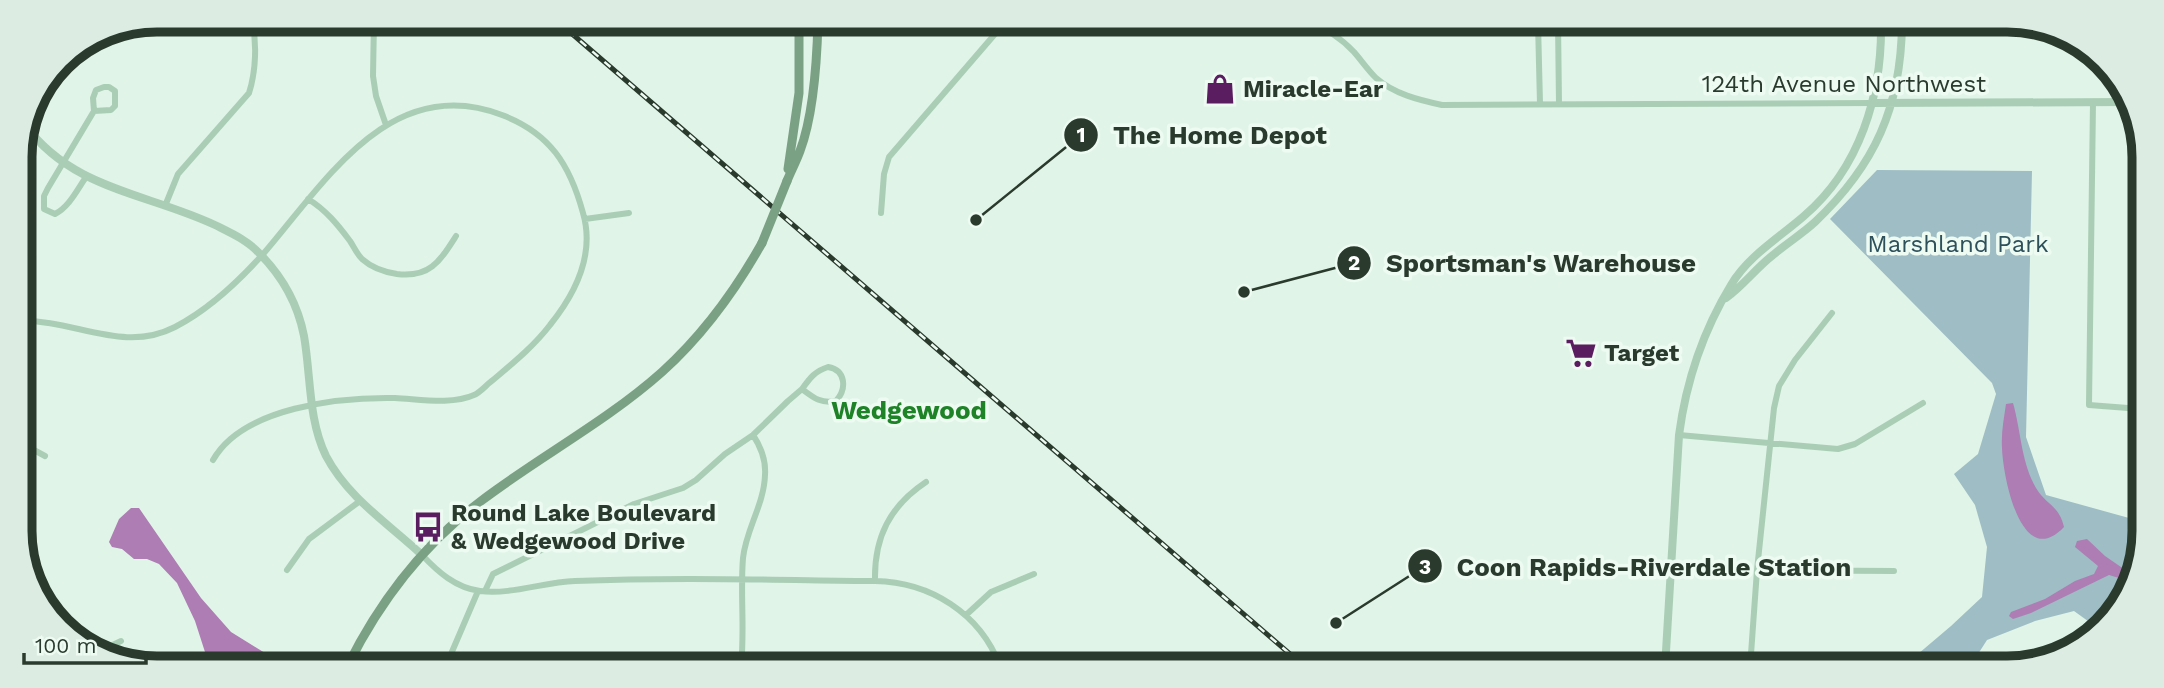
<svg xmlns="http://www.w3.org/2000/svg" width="2164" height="688" font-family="'Work Sans',sans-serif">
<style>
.green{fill:#9ebdc5}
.water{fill:#ad7db3}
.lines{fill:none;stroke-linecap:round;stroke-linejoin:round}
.minor{stroke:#aacdb5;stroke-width:6}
.tertiary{stroke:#aacdb5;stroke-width:8}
.secondary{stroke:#7ba184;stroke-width:9}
.rail-casing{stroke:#2a3b2d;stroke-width:5}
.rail{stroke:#edfbf2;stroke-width:2.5;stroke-dasharray:8;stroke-linecap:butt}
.secondary-bridge{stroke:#7ba184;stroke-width:9}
.labels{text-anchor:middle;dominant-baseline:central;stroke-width:7;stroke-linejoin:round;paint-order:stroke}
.street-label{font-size:24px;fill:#2a3b2d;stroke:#edfbf2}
.poi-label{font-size:24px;font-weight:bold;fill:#2a3b2d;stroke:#edfbf2;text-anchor:start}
.park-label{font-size:24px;fill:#2d505a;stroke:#edfbf2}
.neighbourhood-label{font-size:26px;font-weight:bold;fill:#1e8227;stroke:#edfbf2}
.rim{fill:none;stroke:#2a3b2d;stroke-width:9}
.leader{fill:none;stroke:#2a3b2d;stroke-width:2.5}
.callout-dot{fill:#2a3b2d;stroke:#edfbf2;stroke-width:2.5}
.mark-label{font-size:21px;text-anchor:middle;font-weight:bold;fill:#fff}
.callout-label{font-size:26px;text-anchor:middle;font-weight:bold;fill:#2a3b2d;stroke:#edfbf2;stroke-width:7;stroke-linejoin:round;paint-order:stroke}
</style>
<rect width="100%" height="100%" fill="#e0f4e8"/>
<path class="green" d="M 1877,170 L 2032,171 L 2026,437 L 2046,495 L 2129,518 L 2132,509 L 2140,508 L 2140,567 L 2099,629 L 2074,611 L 2035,621 L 1987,640 L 1969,668 L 1908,668 L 1905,665 L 1951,626 L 1982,597 L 1987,547 L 1975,505 L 1954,474 L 1978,454 L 1996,394 L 1992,383 L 1830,219 Z"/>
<path class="water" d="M 2013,403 C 2021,431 2021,462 2036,488 C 2046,505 2059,505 2064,527 C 2021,572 2003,476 2002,448 C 2001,433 2004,418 2006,404 Z
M 131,508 L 139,508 L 201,598 L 231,632 L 283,664 L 216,664 L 205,652 L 195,621 L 177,583 L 159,564 L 147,559 L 134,559 L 122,549 L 112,547 L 109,542 L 119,519 Z
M 2087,539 L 2105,556 L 2134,576 L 2129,584 L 2119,578 L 2109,575 L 2031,613 L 2013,619 L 2009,616 L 2011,612 L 2045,599 L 2075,581 L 2094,574 L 2098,566 L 2075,547 L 2077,541 Z"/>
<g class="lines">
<path class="minor" d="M 374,20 L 373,76 L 376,96 L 386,125
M 1307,22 C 1325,28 1341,38 1354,52 C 1361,60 1368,70 1376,78 C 1394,94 1419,100 1442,105 L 1873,103
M 1538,23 L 1540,104
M 1558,23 L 1559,104
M 104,87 L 109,87 L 115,91 L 115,106 L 111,110 L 94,111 L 93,98 L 96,90 Z
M 2093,102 L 2089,405 L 2141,409
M 86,177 C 77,190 69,207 55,214 L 44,209 L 44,196 L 48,188 L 94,111
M 308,199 C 326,210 338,225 350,241 C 354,247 357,254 362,259 C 372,268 384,272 397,274 C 430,278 440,261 456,236
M 165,206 L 178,174 L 249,93 C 256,71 257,43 252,19
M 881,213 L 884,174 L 889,157 L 995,34 L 1013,21
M 585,219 L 629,213
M 20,321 C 74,319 123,354 175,327 C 208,310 239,281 264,253 C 325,182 391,72 502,115 C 550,133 570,165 583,213 C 595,254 575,294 550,325 C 534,346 513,363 493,380 C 487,384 481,392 474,395 C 452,405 419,399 395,398 C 340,397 243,407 213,460
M 828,367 C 846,370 847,389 836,401 C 821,404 814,398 802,389 C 810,378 815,371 828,367 Z
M 1679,435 L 1838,449 L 1855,444 L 1923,403
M 21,443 L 45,456
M 422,555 C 438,572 456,588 480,591 C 512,595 543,582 575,581 C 675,577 775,580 875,581 C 930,582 980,613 1000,666
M 287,570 L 309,539 L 360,501
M 1757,570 L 1894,571
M 875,581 C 874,537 890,506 926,482
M 485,591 L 493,574 L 634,504 L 683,488 L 696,480 L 725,454 L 753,435 L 788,401 L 802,389
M 966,615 L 991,592 L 1034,574
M 100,651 L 121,641
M 450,665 L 451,654 L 478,591
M 741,665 C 745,630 740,594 743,558 C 746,529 764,505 765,475 C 766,461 761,447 753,435
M 1750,668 L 1757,570 L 1774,408 L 1779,386 L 1795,360 L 1832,313"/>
<path class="tertiary" d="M 1873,103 L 2128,102
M 25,125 C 73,190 147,193 215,225 C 231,233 247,240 259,253 C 282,276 298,305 304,336 C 311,376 308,419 326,456 C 348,498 389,524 422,555
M 1726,298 C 1743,286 1756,268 1773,255 C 1787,243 1802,234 1815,222 C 1875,165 1901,107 1902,24
M 1665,668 L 1679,435 C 1686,382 1703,331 1731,285 C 1748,256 1780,237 1804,216 C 1860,168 1882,95 1881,24"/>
<path class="secondary" d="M 788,169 L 799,93 L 799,21
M 787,181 C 791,171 796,162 800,151 C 814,114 817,60 818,21
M 348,665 C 380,601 424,544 481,501 C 539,457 607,421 662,372 C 703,335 735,291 762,243"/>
<g class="rail-casing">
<path id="rail" d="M 556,20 L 1305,667"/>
</g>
<use href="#rail" class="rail"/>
<path class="secondary-bridge" d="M 762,243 L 787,181"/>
</g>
<defs>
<g id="shop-bare" transform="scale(2.415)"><path d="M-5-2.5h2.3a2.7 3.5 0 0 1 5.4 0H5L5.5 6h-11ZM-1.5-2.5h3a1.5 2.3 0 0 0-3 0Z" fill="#5a1d5f" stroke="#edfbf2" stroke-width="2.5" paint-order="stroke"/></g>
<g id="supermarket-bare" transform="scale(2.415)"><path d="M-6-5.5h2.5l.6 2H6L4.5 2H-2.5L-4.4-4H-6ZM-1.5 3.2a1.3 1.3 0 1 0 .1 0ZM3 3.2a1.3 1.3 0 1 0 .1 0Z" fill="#5a1d5f" stroke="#edfbf2" stroke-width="2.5" paint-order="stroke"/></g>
<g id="bus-bare" transform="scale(2.415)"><path d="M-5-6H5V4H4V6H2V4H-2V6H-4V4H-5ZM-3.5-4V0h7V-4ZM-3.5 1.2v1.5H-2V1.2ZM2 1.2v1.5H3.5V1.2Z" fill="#5a1d5f" stroke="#edfbf2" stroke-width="2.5" paint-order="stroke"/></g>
</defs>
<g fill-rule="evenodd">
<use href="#shop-bare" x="1220" y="89"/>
<use href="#supermarket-bare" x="1581" y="353"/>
<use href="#bus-bare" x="428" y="527"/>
</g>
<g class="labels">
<g class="street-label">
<text x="1844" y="84">124th Avenue Northwest</text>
</g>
<g class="poi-label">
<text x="1243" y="89">Miracle-Ear</text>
<text x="1604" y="353">Target</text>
<text x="451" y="513">Round Lake Boulevard<tspan x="451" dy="28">&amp; Wedgewood Drive</tspan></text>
</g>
<g class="park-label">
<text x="1958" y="244">Marshland Park</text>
</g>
<g class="neighbourhood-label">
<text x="909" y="410">Wedgewood</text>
</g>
</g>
<path d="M0 0H2164V688H0ZM157 32H2007A125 125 0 0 1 2132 157V531A125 125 0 0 1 2007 656H157A125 125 0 0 1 32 531V157A125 125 0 0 1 157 32Z" fill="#ddece2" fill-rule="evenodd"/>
<path class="rim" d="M157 32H2007A125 125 0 0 1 2132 157V531A125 125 0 0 1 2007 656H157A125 125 0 0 1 32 531V157A125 125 0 0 1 157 32Z"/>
<path class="leader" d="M976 220L1081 135M1244 292L1354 263M1336 623L1425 566"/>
<g class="callout-dot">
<circle cx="976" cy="220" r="7"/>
<circle cx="1244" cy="292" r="7"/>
<circle cx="1336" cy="623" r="7"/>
<circle cx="1081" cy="135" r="18"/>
<circle cx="1354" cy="263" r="18"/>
<circle cx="1425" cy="566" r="18"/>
</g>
<g class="mark-label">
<text x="1081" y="142">1</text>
<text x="1354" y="270">2</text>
<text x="1425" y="574">3</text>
</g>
<g class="callout-label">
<text x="1220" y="144">The Home Depot</text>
<text x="1541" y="272">Sportsman's Warehouse</text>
<text x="1654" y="576">Coon Rapids-Riverdale Station</text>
</g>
<path d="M24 653v10h122v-10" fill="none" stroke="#2a3b2d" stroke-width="3.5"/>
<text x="35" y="653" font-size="21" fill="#2a3b2d" stroke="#edfbf2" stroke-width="5" paint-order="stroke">100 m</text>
</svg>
